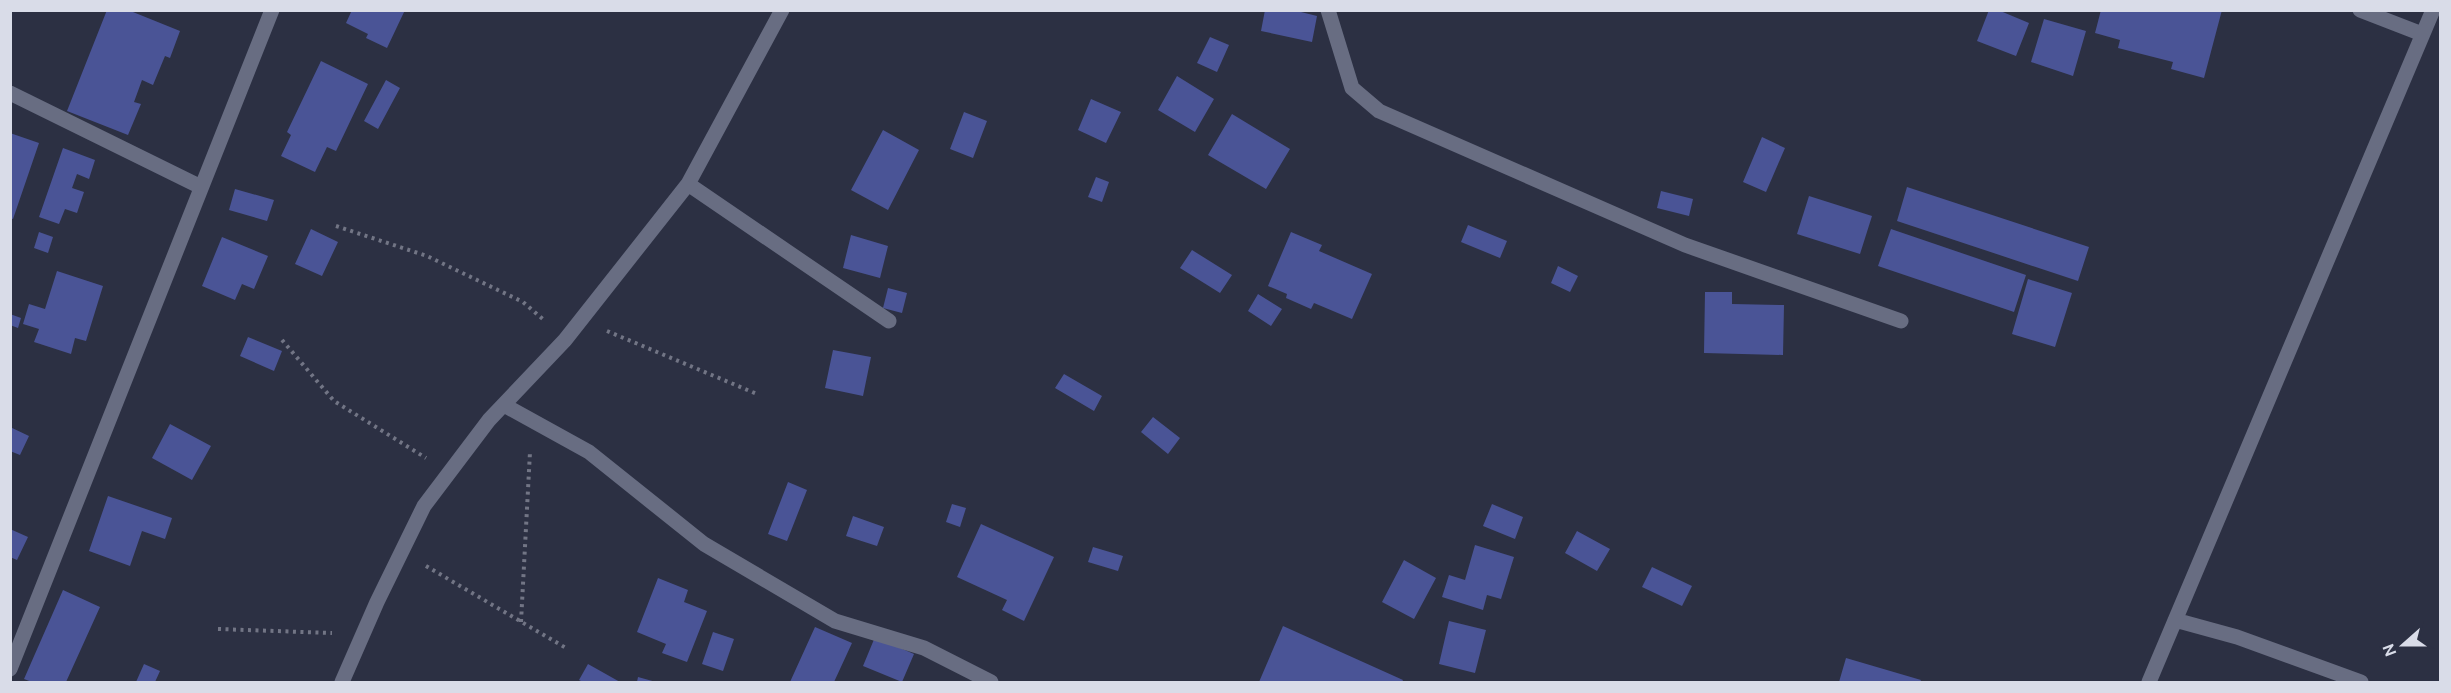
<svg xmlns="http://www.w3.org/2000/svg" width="2451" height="693" font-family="Ubuntu,sans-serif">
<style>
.building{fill:#4a5496}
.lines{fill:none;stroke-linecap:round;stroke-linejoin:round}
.path{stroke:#727585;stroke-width:4;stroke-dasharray:3 4.5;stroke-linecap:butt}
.minor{stroke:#686d82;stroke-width:15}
</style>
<rect width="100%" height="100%" fill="#2c3043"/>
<path class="building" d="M 107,10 L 128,10 L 180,31 L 170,58 L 165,56 L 153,85 L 142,80 L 134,102 L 141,104 L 128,135 L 67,111 Z
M 352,10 L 405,10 L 387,48 L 366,38 L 368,34 L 346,23 Z
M 1265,10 L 1293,10 L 1317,16 L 1312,42 L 1261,31 Z
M 1989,10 L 1998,10 L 2029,23 L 2016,56 L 1977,41 Z
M 2101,10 L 2222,10 L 2204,78 L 2171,69 L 2173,62 L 2118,48 L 2120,40 L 2095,33 Z
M 2044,19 L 2086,31 L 2073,76 L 2031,62 Z
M 1210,37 L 1229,45 L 1217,72 L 1197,63 Z
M 321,61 L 368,84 L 336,151 L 327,147 L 315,172 L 281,156 L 291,135 L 287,132 Z
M 1177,76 L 1214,99 L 1195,132 L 1158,110 Z
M 386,80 L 400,88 L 378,129 L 364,121 Z
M 1091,99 L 1121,112 L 1106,143 L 1078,130 Z
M 964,112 L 987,121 L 973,158 L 950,149 Z
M 1232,114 L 1290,149 L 1266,189 L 1208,155 Z
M 883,130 L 919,150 L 888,210 L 851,190 Z
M 10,133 L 39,143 L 13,219 L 10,218 Z
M 1762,137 L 1785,148 L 1766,192 L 1743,182 Z
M 63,148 L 95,160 L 89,179 L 77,174 L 72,188 L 84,192 L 77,213 L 65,209 L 59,224 L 39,217 Z
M 1096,177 L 1109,182 L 1102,202 L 1088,197 Z
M 1907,187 L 2089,247 L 2078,281 L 1897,221 Z
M 235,189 L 274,200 L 267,221 L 229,210 Z
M 1661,191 L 1693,199 L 1689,216 L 1657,208 Z
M 1809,196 L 1872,216 L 1860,254 L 1797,234 Z
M 1468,225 L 1507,241 L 1500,258 L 1461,242 Z
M 311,229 L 338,242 L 322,276 L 295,264 Z
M 1891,229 L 2026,275 L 2014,312 L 1878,266 Z
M 39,232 L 53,237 L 48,253 L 34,248 Z
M 1291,232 L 1322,245 L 1319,251 L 1372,274 L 1352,319 L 1314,303 L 1311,309 L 1286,298 L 1287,294 L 1268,286 Z
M 851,235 L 888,246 L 880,278 L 843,268 Z
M 222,237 L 268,256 L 254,289 L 242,284 L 235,300 L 202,286 Z
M 1192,250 L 1232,275 L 1220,293 L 1180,268 Z
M 1558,266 L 1578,276 L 1570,292 L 1551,283 Z
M 57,271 L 103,286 L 86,341 L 75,338 L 71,354 L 34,342 L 39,329 L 23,324 L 29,304 L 45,309 Z
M 2028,279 L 2072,293 L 2055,347 L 2012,334 Z
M 888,288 L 907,293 L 902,313 L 883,308 Z
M 1705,292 L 1732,292 L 1732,304 L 1784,305 L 1783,355 L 1704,353 Z
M 1258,294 L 1282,309 L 1271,326 L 1248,311 Z
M 10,314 L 21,318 L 18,328 L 10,325 Z
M 248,337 L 282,351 L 274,371 L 240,356 Z
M 833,350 L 871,357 L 863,396 L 825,388 Z
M 1064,374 L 1102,396 L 1094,411 L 1055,388 Z
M 1153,417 L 1180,438 L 1168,454 L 1141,432 Z
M 170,424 L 211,446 L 192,480 L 152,458 Z
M 10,427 L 29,436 L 20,455 L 10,451 Z
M 788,482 L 807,490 L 787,541 L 768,534 Z
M 108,496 L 172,518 L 165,539 L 142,531 L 130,566 L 89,551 Z
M 952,504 L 966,508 L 960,527 L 946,522 Z
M 1492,504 L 1523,517 L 1515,539 L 1483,526 Z
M 853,516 L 884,527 L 877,546 L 846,536 Z
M 981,524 L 1054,557 L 1024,621 L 1002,610 L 1007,600 L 957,577 Z
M 10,529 L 28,537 L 17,560 L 10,557 Z
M 1577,531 L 1610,549 L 1597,571 L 1565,553 Z
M 1475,545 L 1514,557 L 1501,599 L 1487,595 L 1483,610 L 1442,597 L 1449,575 L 1465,580 Z
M 1093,547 L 1123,556 L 1118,571 L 1088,562 Z
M 1404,560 L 1436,578 L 1414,619 L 1382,602 Z
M 1652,567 L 1692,586 L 1682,606 L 1642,587 Z
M 658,578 L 688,590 L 684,602 L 707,611 L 687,662 L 662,653 L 666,644 L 637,632 Z
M 63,590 L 100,607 L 66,682 L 32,682 L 24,679 Z
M 1449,621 L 1486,630 L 1475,673 L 1439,664 Z
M 1283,626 L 1403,680 L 1402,682 L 1259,682 Z
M 815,627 L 852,643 L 834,682 L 790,682 Z
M 713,632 L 734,639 L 723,671 L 702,664 Z
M 875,637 L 914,654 L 902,682 L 863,666 Z
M 1846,658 L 1921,680 L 1920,682 L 1839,682 Z
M 144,664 L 160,671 L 155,682 L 136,682 Z
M 588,664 L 620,682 L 583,682 L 579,680 Z
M 638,677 L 656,682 L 637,682 Z"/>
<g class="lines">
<path class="path" d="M 336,226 L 427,256 L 523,302 L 545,321
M 607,331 L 757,394
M 282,340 L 334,401 L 426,458
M 426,566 L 566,648
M 521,622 L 530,452
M 218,629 L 332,633"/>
<path class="minor" d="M 1328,10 L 1352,88 L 1379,111 L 1685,245 L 1901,321
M 2360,10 L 2422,34
M 10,93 L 201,187
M 688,184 L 889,321
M 504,405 L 589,452 L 704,544 L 835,621 L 924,648 L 991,682
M 2175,620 L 2237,637 L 2361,682
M 10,669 L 272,10
M 342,682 L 377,602 L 424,506 L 489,420 L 565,340 L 688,184 L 782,10
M 2149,682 L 2433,10"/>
</g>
<rect width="2451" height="693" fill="none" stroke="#d9dce8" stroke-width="24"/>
<g transform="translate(2403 645) rotate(249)" stroke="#2c3043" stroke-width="4.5" paint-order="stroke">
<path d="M0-4.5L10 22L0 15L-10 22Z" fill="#d9dce8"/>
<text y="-9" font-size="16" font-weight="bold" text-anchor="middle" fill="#d9dce8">N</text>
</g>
</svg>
